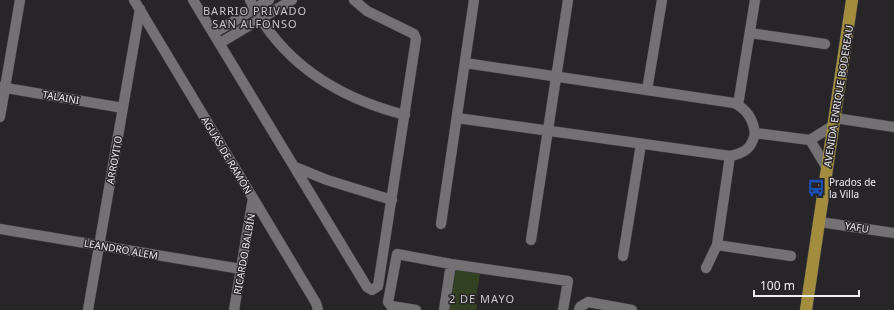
<svg xmlns="http://www.w3.org/2000/svg" width="894" height="310" font-family="'Noto Sans',sans-serif">
<style>
.green{fill:#334123}
.lines{fill:none;stroke-linecap:round;stroke-linejoin:round}
.minor-casing{stroke:#464446;stroke-width:11}
.major-casing{stroke:#464446;stroke-width:13}
.minor{stroke:#737174;stroke-width:10}
.major{stroke:#a28d3f;stroke-width:12}
.labels{text-anchor:middle;dominant-baseline:central;stroke-width:3;stroke-linejoin:round;paint-order:stroke}
.street-label{font-size:10px;fill:#efedef;stroke:#272527}
.poi-label{font-size:10px;fill:#efedef;stroke:#272527;text-anchor:start}
.neighbourhood-label{font-size:11px;letter-spacing:1px;fill:#c9c6c9;stroke:#272527}
</style>
<rect width="100%" height="100%" fill="#272527"/>
<path class="green" d="M 456,270 L 480,274 L 475,304 L 477,304 L 476,310 L 448,310 L 449,300 L 451,300 Z"/>
<g class="lines">
<g class="minor-casing">
<path id="minor" d="M 134,0 L 316,303 L 318,310
M 193,0 L 367,287 L 372,290 L 378,286 L 416,39 L 414,34 L 367,11 L 354,0
M 250,0 C 282,64 338,98 405,115
M 214,33 L 269,0
M 750,33 L 825,44
M 220,43 L 292,0
M 465,63 L 734,103 C 747,109 753,119 755,133
M 0,87 L 123,108
M 647,90 L 662,0
M 738,105 L 755,0
M 0,117 L 20,0
M 457,118 L 730,156
M 835,118 L 894,127
M 810,140 L 827,168
M 295,167 L 327,180 L 392,200
M 820,222 L 894,233
M 441,224 L 474,0
M 0,229 L 241,269
M 531,240 L 568,0
M 717,245 L 791,256
M 623,256 L 641,144
M 706,268 L 717,245 L 730,156 C 745,153 752,148 755,133 L 810,140 L 834,125
M 88,310 L 140,9
M 234,310 L 253,198
M 416,310 L 391,306 L 388,302 L 397,254 L 451,264 L 568,281 L 563,310
M 444,310 L 451,264
M 579,310 L 580,307 L 588,302 L 632,310"/>
</g>
<g class="major-casing">
<path id="major" d="M 806,310 L 852,0"/>
</g>
<use href="#minor" class="minor"/>
<use href="#major" class="major"/>
</g>
<defs>
<g id="bus-bare" transform="scale(1.38)"><path d="M-5-6H5V4H4V6H2V4H-2V6H-4V4H-5ZM-3.5-4V0h7V-4ZM-3.5 1.2v1.5H-2V1.2ZM2 1.2v1.5H3.5V1.2Z" fill="#1a4fb4" stroke="#272527" stroke-width="2.5" paint-order="stroke"/></g>
</defs>
<g fill-rule="evenodd">
<use href="#bus-bare" x="816" y="188"/>
</g>
<g class="labels">
<g class="street-label">
<text transform="translate(838 96) rotate(-81)">AVENIDA ENRIQUE BODEREAU</text>
<text transform="translate(61 97) rotate(10)">TALAINI</text>
<text transform="translate(227 155) rotate(59)">AGUAS DE RAMÓN</text>
<text transform="translate(114 160) rotate(-80)">ARROYITO</text>
<text transform="translate(857 227) rotate(9)">YAFU</text>
<text transform="translate(121 249) rotate(10)">LEANDRO ALEM</text>
<text transform="translate(244 254) rotate(-80)">RICARDO BALBÍN</text>
</g>
<g class="poi-label">
<text x="829" y="182">Prados de<tspan x="829" dy="12">la Villa</tspan></text>
</g>
<g class="neighbourhood-label">
<text x="255" y="10">BARRIO PRIVADO<tspan x="255" dy="13">SAN ALFONSO</tspan></text>
<text x="482" y="298">2 DE MAYO</text>
</g>
</g>
<path d="M754 290v6h105v-6" fill="none" stroke="#efedef" stroke-width="2"/>
<text x="760" y="290" font-size="12" fill="#efedef" stroke="#272527" stroke-width="3" paint-order="stroke">100 m</text>
</svg>
